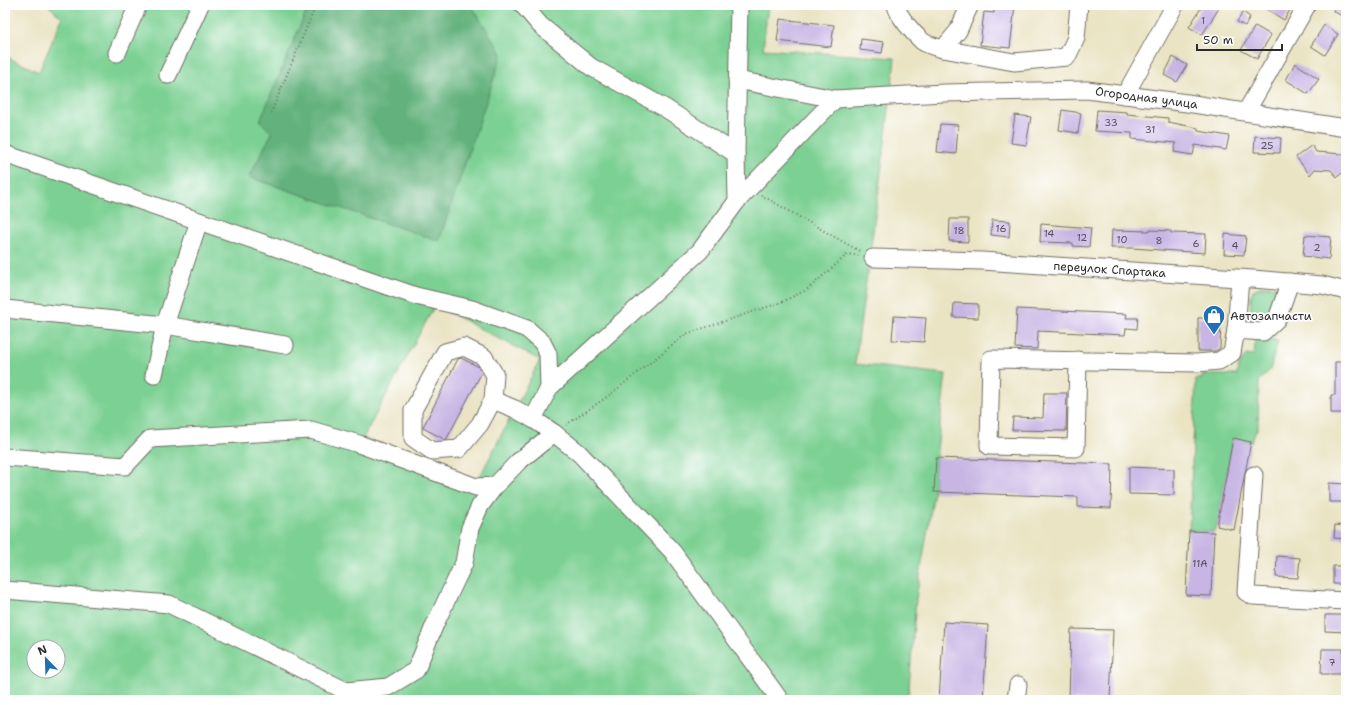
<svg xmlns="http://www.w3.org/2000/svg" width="1351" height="705" font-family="'Shantell Sans',sans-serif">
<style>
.green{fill:#7bd093;stroke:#537e5f;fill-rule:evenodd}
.forest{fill:#64b27d;stroke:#486e54}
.building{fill:#c8b5e4}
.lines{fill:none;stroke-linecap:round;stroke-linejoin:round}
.minor-casing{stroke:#6e6c61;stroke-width:19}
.path{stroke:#6e6c61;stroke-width:2;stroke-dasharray:1 3;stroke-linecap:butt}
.minor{stroke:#fff;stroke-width:17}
.labels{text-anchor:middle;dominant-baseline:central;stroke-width:3.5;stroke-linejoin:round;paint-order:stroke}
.number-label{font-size:10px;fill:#524e59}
.street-label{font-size:12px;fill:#2b2b2b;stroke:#fff}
.poi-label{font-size:12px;fill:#2b2b2b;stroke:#fff;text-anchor:start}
</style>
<rect width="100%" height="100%" fill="#fff"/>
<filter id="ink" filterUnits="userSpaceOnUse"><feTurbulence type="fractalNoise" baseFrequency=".025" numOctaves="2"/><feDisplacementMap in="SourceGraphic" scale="8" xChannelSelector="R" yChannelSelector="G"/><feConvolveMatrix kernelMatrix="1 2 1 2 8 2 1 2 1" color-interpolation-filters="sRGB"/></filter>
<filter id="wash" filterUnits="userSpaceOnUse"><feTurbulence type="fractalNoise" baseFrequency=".012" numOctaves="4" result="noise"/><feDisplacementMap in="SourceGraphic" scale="16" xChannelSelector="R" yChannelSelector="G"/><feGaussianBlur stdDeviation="0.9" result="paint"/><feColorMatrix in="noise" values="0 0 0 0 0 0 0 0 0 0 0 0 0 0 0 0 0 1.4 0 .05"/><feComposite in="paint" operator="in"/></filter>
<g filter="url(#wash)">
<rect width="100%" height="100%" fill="#eae4c4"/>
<path class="green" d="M 48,5 L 768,5 L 763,49 L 895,58 C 884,160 868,262 855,364 L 946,374 L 936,458 L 934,492 L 916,599 L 908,700 L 5,700 L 5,56 L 39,72 L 62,18 ZM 435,305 L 540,360 L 476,484 L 363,438 ZM 34,647 L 58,647 L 58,671 L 34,671 Z
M 1262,286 L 1284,287 L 1273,315 L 1263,325 L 1254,325 L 1250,319 L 1251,296 L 1253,290 Z
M 1255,339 L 1278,340 L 1270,370 L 1259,381 L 1258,427 L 1251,442 L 1233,439 L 1217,526 L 1214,532 L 1189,531 L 1196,379 L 1202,379 L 1202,375 L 1237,375 L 1238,367 L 1246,355 L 1254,356 Z"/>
<path class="forest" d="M 309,5 L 471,5 L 502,54 L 439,241 L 249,177 L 272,133 L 260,121 Z"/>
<g id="blocks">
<path class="building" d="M 994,5 L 1015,5 L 1010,48 L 980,45 L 984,12 L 994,13 Z
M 1203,5 L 1221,5 L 1202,35 L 1189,27 Z
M 1260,5 L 1293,5 L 1284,20 Z
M 1336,5 L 1346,5 L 1346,18 L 1333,11 Z
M 1243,12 L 1250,17 L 1245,26 L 1237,22 Z
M 780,19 L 834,25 L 831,47 L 777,41 Z
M 1324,25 L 1338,34 L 1325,55 L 1311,46 Z
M 1255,26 L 1271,35 L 1257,59 L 1241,50 Z
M 861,39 L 884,42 L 882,53 L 860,50 Z
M 1173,57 L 1187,65 L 1177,82 L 1164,75 Z
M 1295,63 L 1319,79 L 1308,94 L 1286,80 Z
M 1062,110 L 1081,113 L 1078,133 L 1059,130 Z
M 1097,110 L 1127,112 L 1127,114 L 1168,118 L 1168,122 L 1198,128 L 1198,131 L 1229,136 L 1226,150 L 1195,145 L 1193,155 L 1174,152 L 1176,143 L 1132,139 L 1132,133 L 1095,131 Z
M 1015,115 L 1031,117 L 1026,145 L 1011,143 Z
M 940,124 L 958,125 L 956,154 L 937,152 Z
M 1255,136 L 1281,138 L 1280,153 L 1254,152 Z
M 1312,145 L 1316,152 L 1343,154 L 1346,159 L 1346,170 L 1337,177 L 1331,170 L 1315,169 L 1310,175 L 1296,157 Z
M 950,219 L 968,219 L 968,242 L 949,241 Z
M 992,220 L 1010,221 L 1009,237 L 991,235 Z
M 1041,224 L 1091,228 L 1089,247 L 1073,246 L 1073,243 L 1040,242 Z
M 1112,230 L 1149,231 L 1149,230 L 1171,231 L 1171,233 L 1206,234 L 1205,253 L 1132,248 L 1111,248 Z
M 1225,234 L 1246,236 L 1244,255 L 1224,254 Z
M 1305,235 L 1331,237 L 1329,259 L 1303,256 Z
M 954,303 L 978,304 L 978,318 L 953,317 Z
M 1017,309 L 1127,314 L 1126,318 L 1138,318 L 1137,329 L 1126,328 L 1125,335 L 1038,331 L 1037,349 L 1015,348 Z
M 894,316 L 926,318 L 924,342 L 892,340 Z
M 1198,318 L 1221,318 L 1220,348 L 1216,351 L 1198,351 Z
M 461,358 L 479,367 L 482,372 L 446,440 L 423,428 L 423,427 L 458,359 Z
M 1335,362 L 1346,362 L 1346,413 L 1331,413 L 1331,395 L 1335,395 Z
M 1044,393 L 1067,393 L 1066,431 L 1012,430 L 1013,417 L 1043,418 Z
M 1233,438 L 1251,442 L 1234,530 L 1217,526 Z
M 936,458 L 1112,464 L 1111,508 L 1078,507 L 1078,497 L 934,492 Z
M 1129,467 L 1174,469 L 1174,495 L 1129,494 Z
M 1329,483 L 1346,484 L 1346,502 L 1329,502 Z
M 1335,525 L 1346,526 L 1346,539 L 1334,538 Z
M 1189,531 L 1214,532 L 1211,596 L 1186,595 Z
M 1277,556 L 1300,558 L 1298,578 L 1276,577 Z
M 1333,566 L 1346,566 L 1346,584 L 1333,584 Z
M 1325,615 L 1346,615 L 1346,632 L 1325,631 Z
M 944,622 L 988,625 L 983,700 L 939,700 Z
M 1071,629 L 1113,630 L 1110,700 L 1069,700 Z
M 1322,649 L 1343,649 L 1343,674 L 1321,674 Z"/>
</g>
</g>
<g filter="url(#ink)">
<use href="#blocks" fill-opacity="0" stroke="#6e6c61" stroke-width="1"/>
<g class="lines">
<g class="minor-casing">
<g id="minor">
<path d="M 523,5 L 540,25 L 591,67 L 665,108 L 736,154"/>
<path d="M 739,5 L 736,154 L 737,201 L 700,251 L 549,388 L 533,419 L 554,433 L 579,453 L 672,551 L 780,700"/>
<path d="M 896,5 C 897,15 914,34 922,41 C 927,45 936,47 943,49 L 958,31 L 970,5"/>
<path d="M 943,49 L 1014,62 L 1067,57 L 1076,38 L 1079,5"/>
<path d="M 117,53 L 138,5"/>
<path d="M 168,75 L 200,5"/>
<path id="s1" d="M 737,80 L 835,99 L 944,93 L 1087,90 L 1187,103 L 1346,128"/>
<path d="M 1125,95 L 1175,5"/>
<path d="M 1246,112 L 1307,5"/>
<path d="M 5,154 L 416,296 L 472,309 L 527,329 L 542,342 L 548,354 L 549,388"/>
<path d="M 737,201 L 835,99"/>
<path id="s2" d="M 873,258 L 982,261 L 1253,279 L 1322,285 L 1346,291"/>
<path d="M 5,309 L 165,325 L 285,345"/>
<path d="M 1236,330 L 1263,332 L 1277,319 L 1290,282"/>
<path d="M 464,347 L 484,357 L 495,375 L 493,400 L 480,424 L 459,449 L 432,451 L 413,438 L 413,410 L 445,352 Z"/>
<path d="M 1078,360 L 1076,448 L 989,446 L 991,359 L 1197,363 L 1219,361 L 1232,353 L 1236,330 L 1240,279"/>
<path d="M 154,375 L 165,325 L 199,221"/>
<path d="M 493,400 L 515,409 L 533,419"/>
<path d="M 5,457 L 125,466 L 150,439 L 311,430 L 359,444 L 476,487 L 495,486 L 518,462 L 554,433"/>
<path d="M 1254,475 L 1246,592 L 1253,596 L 1346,601"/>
<path d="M 5,590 L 169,604 L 346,691 L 388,687 L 416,670 L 435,624 L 464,563 L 470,528 L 480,506 L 495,486"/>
<path d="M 1016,700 L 1018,685"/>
</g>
</g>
<path class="path" d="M 271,113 L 316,5
M 761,195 L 861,252
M 566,425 L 607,397 L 686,334 L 782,302 L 808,289 L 848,254 L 860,256
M 5,698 L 29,700"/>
<use href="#minor" class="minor"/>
</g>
</g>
<defs>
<g id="shop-pin" transform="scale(1.15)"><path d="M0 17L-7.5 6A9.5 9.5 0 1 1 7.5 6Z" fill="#1f6fb2" stroke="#fff"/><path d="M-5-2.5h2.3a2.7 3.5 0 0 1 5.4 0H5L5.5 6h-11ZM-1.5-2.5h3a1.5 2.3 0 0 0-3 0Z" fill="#fff"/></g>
</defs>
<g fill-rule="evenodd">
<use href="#shop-pin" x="1214" y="316"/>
</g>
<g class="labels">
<g class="number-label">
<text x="1203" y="20">1</text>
<text x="1111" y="122">33</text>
<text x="1150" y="129">31</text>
<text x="1267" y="145">25</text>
<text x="1001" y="228">16</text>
<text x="959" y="230">18</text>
<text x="1049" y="233">14</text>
<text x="1082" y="237">12</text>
<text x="1122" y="239">10</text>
<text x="1159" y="240">8</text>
<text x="1196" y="243">6</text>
<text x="1235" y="245">4</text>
<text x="1317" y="247">2</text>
<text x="1200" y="563">11А</text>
<text x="1332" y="662">7</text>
</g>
<g class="street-label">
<text stroke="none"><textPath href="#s1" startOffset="412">Огородная улица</textPath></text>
<text stroke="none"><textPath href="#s2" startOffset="237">переулок Спартака</textPath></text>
</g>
<g class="poi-label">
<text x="1230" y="316">Автозапчасти</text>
</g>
</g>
<rect width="1351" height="705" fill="none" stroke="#fff" stroke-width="20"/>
<g transform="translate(46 659) rotate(337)"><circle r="19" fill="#ffffff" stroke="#aaaaaa"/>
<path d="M0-3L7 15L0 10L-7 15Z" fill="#1f6fb2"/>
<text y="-6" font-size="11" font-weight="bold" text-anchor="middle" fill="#2b2b2b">N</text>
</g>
<path d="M1197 44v6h85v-6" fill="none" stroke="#2b2b2b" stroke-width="2"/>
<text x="1203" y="44" font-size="12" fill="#2b2b2b" stroke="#ffffff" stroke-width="3" paint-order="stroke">50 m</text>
</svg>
